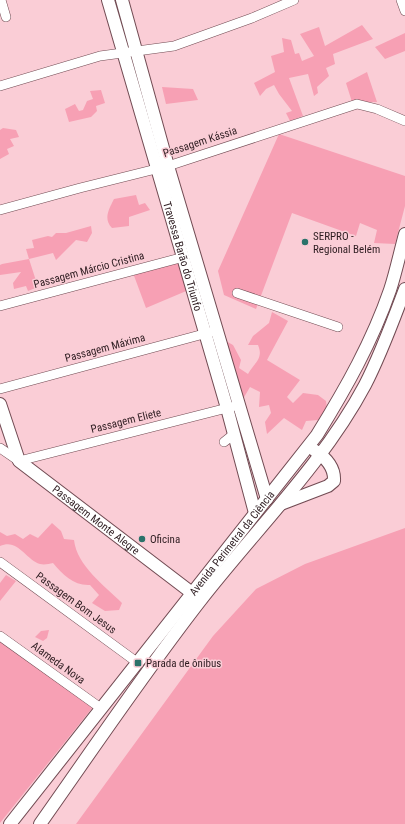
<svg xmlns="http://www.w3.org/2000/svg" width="405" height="824" font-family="'Roboto Condensed',sans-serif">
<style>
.green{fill:#f7a0b4}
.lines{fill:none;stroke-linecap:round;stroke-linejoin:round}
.street-casing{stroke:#714b53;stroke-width:10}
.secondary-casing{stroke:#714b53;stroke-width:14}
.street{stroke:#fff;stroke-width:9}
.secondary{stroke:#fff;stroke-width:12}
.poi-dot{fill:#2b726a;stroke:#facdd6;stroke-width:1.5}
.labels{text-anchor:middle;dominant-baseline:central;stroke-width:3;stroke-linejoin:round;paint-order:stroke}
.street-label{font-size:11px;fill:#2d1c20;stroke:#facdd6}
.poi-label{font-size:11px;fill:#2d1c20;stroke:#facdd6;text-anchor:start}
</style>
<rect width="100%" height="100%" fill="#facdd6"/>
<path class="green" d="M 362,25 L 373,39 L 333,54 L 335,64 L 326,68 L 329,76 L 317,87 L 318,93 L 314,96 L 308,74 L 289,78 L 303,116 L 290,121 L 286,113 L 292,111 L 279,94 L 274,85 L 266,89 L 260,96 L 254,83 L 275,72 L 271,56 L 284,52 L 282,38 L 291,40 L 295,54 L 299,53 L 302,61 L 314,56 L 300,34 L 319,27 L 325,46 Z
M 405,33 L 405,51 L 385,59 L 375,47 Z
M 367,72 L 377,102 L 352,102 L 346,83 Z
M 162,87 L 193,89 L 198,100 L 166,104 Z
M 101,90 L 105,103 L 96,106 L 97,111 L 91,117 L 69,122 L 65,109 L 75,104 L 79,111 L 83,110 L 87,101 L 93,99 L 90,91 Z
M 3,128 L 16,130 L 19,137 L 10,139 L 14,146 L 7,149 L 9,154 L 0,159 L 0,130 Z
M 279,134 L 405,176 L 405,206 L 395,244 L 374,243 L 377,230 L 360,223 L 356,236 L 292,213 L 256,309 L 224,295 L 218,271 Z
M 136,195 L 139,205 L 145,203 L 150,210 L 129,217 L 129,226 L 112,228 C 103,219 109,209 114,199 Z
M 91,226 L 92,233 L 87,242 L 76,240 L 56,260 L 53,253 L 29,259 L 38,287 L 28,291 L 26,286 L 14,289 L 13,283 L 21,272 L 0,275 L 0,265 L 2,264 L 29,259 L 26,249 L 34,248 L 32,240 L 48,236 L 52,237 L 56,233 L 66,233 Z
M 182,261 L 191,289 L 146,308 L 133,273 Z
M 272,312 L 288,321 L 267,360 L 300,380 L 287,397 L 293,403 L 303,393 L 318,395 L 326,401 L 327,408 L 318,420 L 306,421 L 302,430 L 284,418 L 267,434 L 265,422 L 271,413 L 269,405 L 259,407 L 260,392 L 250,387 L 243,399 L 224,340 L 233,345 L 241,360 L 239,368 L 248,374 C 254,363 264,359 258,345 L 248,345 L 253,336 L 269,323 Z
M 52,523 L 61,531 L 64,539 L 74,540 C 77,566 104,585 122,603 L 119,610 L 105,611 L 92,603 L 99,595 L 90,585 C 74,586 63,575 53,563 C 49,564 44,565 40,564 C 25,559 18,538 0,546 L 0,532 L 7,536 L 15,534 L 23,539 L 30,534 L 38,538 Z
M 405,528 L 405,824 L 76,824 L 213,636 L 256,589 L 305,564 Z
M 6,575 L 16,581 L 0,601 L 0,583 Z
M 49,630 L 47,638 L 43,641 L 35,637 L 41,631 Z
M 0,641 L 93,707 L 0,823 Z"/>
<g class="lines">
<g class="street-casing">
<path id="street" d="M 1,0 L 6,17
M 401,0 L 405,11
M 0,86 L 100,56 L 174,46 L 252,18 L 294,0
M 0,210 L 80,188 L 168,166 L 357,104 L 377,109 L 405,121
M 237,293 L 338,327
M 0,306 L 184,257
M 0,389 L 211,332
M 224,442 L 234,434
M 0,448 L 19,461 L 239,405
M 0,562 L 138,663
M 0,636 L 102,709"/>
</g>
<g class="secondary-casing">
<g id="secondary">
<path id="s1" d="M 108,0 L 227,408 L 255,513"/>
<path d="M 122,0 L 168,166 L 267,499"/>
<path id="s2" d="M 0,404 L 19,461 L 192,593"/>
<path d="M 281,504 L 328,486 L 334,481 C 335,467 325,457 314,450"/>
<path id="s3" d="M 10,824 L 317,435 C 346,388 372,342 390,290 C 396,272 400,252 405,234"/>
<path d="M 40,824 C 93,749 144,673 200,601 C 255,530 323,464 365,385 C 381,354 393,321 405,289"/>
</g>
</g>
<use href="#street" class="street"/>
<use href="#secondary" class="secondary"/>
</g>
<g class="poi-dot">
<circle cx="305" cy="242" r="4"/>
<circle cx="142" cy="539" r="4"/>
<rect x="134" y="659" width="8" height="8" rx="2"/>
</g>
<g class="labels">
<g class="street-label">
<text transform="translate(200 142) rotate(-18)">Passagem Kássia</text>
<text stroke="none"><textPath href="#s1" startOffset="267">Travessa Barão do Triunfo</textPath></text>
<text transform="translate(89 270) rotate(-15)">Passagem Márcio Cristina</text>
<text transform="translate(105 348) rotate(-15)">Passagem Máxima</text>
<text transform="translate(126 421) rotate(-14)">Passagem Eliete</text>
<text stroke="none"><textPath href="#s2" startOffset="157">Passagem Monte Alegre</textPath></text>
<text stroke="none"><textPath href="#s3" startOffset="358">Avenida Perimetral da Ciência</textPath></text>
<text transform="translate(76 603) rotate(36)">Passagem Bom Jesus</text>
<text transform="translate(58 663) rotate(36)">Alameda Nova</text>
</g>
<g class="poi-label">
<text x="313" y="236">SERPRO -<tspan x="313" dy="13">Regional Belém</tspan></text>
<text x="150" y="539">Oficina</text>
<text x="146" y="663">Parada de ônibus</text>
</g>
</g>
</svg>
